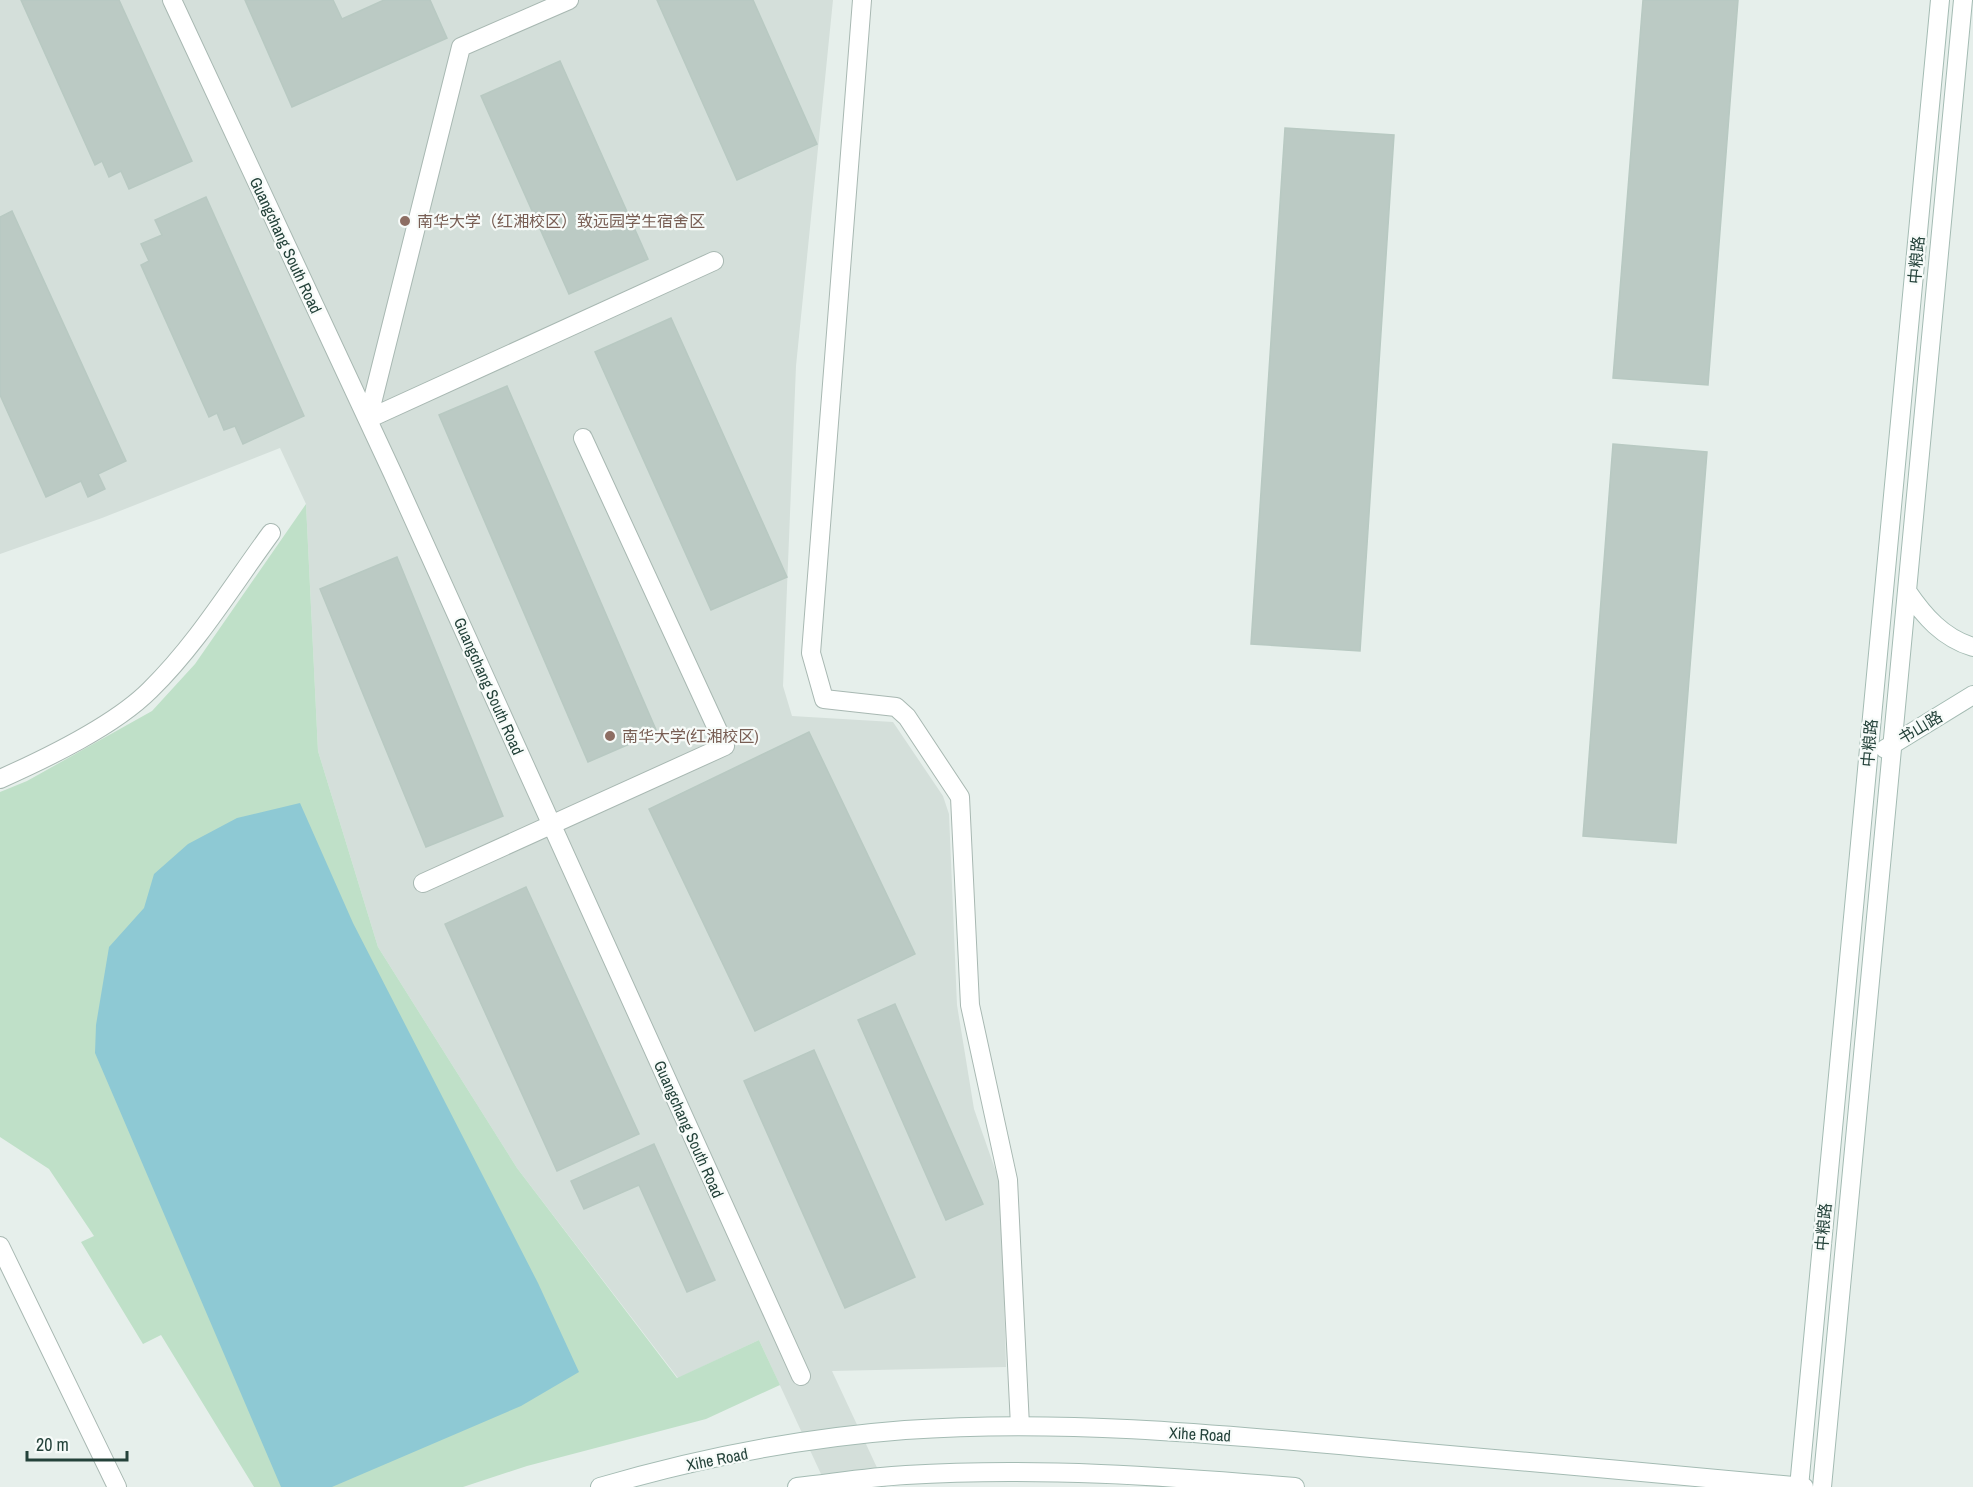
<svg xmlns="http://www.w3.org/2000/svg" width="1973" height="1487" font-family="'Archivo Narrow','Noto Sans SC',sans-serif">
<style>
.built{fill:#d4dfda}
.green{fill:#bfe0c8}
.water{fill:#8ec9d4}
.building{fill:#bbcac4;stroke:#b8c9c2;stroke-width:1.5}
.lines{fill:none;stroke-linecap:round;stroke-linejoin:round}
.lane-casing{stroke:#a8b8b2;stroke-width:20}
.street-casing{stroke:#a8b8b2;stroke-width:20}
.secondary-casing{stroke:#a4bbb3;stroke-width:20}
.lane{stroke:#fff;stroke-width:18}
.street{stroke:#fff;stroke-width:18}
.secondary{stroke:#fff;stroke-width:18}
.education-dot{fill:#8d6e63;stroke:#f7fbf9;stroke-width:2}
.labels{text-anchor:middle;dominant-baseline:central;stroke-width:4.5;stroke-linejoin:round;paint-order:stroke}
.education-label{font-size:16px;fill:#785e54;stroke:#f7fbf9;text-anchor:start}
.street-label{font-size:16px;fill:#24423a;stroke:#f7fbf9}
</style>
<rect width="100%" height="100%" fill="#e6efeb"/>
<path class="built" d="M 0,0 L 833,0 L 796,366 L 783,686 L 792,716 L 893,722 L 943,796 L 949,814 L 957,1005 L 974,1109 L 1001,1186 L 1006,1367 L 832,1371 L 886,1487 L 827,1487 L 759,1340 L 678,1378 L 517,1168 L 378,947 L 318,751 L 306,504 L 280,448 L 102,518 L 0,554 Z"/>
<path class="green" d="M 306,504 L 318,751 L 378,947 L 517,1168 L 677,1378 L 759,1340 L 780,1385 L 706,1419 L 527,1466 L 463,1487 L 254,1487 L 161,1335 L 143,1344 L 81,1242 L 94,1236 L 49,1169 L 0,1137 L 0,792 L 27,781 L 152,711 L 195,664 Z"/>
<path class="water" d="M 300,803 L 353,923 L 538,1283 L 579,1372 L 521,1406 L 332,1487 L 281,1487 L 95,1053 L 96,1025 L 109,947 L 144,908 L 154,874 L 188,844 L 237,818 Z"/>
<path class="building" d="M 21,0 L 119,0 L 192,161 L 129,189 L 121,171 L 109,177 L 102,161 L 95,165 Z
M 245,0 L 333,0 L 342,19 L 384,0 L 430,0 L 447,38 L 292,107 Z
M 657,0 L 753,0 L 817,144 L 737,180 Z
M 1643,0 L 1738,0 L 1708,385 L 1613,378 Z
M 560,61 L 648,259 L 569,294 L 481,96 Z
M 1285,128 L 1394,135 L 1360,651 L 1251,644 Z
M 206,197 L 304,416 L 243,444 L 235,426 L 224,430 L 217,413 L 209,417 L 141,265 L 149,261 L 141,244 L 162,235 L 155,220 Z
M 12,211 L 126,461 L 98,474 L 105,489 L 88,497 L 81,481 L 46,497 L 0,395 L 0,217 Z
M 671,318 L 787,577 L 711,610 L 595,352 Z
M 507,386 L 657,732 L 588,762 L 439,415 Z
M 1613,444 L 1707,452 L 1676,843 L 1583,836 Z
M 397,557 L 503,816 L 426,847 L 320,589 Z
M 809,732 L 915,954 L 755,1031 L 649,809 Z
M 526,887 L 639,1134 L 557,1171 L 445,924 Z
M 895,1004 L 983,1204 L 946,1220 L 858,1020 Z
M 814,1050 L 915,1277 L 845,1308 L 744,1081 Z
M 654,1144 L 715,1280 L 687,1292 L 639,1185 L 584,1209 L 571,1181 Z"/>
<g class="lines">
<g class="lane-casing">
<path id="lane" d="M 172,0 L 393,474 L 801,1376
M 569,0 L 461,47 L 368,419 L 714,261
M 423,883 L 725,746 L 583,438"/>
</g>
<g class="street-casing">
<path id="street" d="M 862,0 L 811,653 L 824,699 L 896,707 L 907,717 L 960,797 L 970,1005 L 1008,1180 L 1020,1426
M 0,779 C 47,758 114,726 150,690 C 197,644 232,586 271,533
M 0,1246 L 117,1487"/>
</g>
<g class="secondary-casing">
<path id="secondary" d="M 1907,591 C 1924,616 1943,638 1973,647
M 1885,749 L 1973,695
M 600,1487 C 698,1458 802,1438 905,1430 C 1071,1418 1238,1436 1404,1451 C 1537,1463 1671,1474 1804,1487
M 797,1487 C 833,1483 869,1477 906,1475 C 1035,1467 1166,1476 1295,1487
M 1799,1487 L 1940,0
M 1822,1487 L 1963,0"/>
</g>
<use href="#lane" class="lane"/>
<use href="#street" class="street"/>
<use href="#secondary" class="secondary"/>
</g>
<g class="education-dot">
<circle cx="405" cy="221" r="6"/>
<circle cx="610" cy="736" r="6"/>
</g>
<g class="labels">
<g class="education-label">
<text x="417" y="221">南华大学（红湘校区）致远园学生宿舍区</text>
<text x="622" y="736">南华大学(红湘校区)</text>
</g>
<g class="street-label">
<text transform="translate(286 245) rotate(65)">Guangchang South Road</text>
<text transform="translate(1916 260) rotate(-85)">中粮路</text>
<text transform="translate(489 686) rotate(66)">Guangchang South Road</text>
<text transform="translate(1920 727) rotate(-31)">书山路</text>
<text transform="translate(1869 743) rotate(-85)">中粮路</text>
<text transform="translate(689 1129) rotate(66)">Guangchang South Road</text>
<text transform="translate(1823 1227) rotate(-85)">中粮路</text>
<text transform="translate(1200 1434) rotate(3)">Xihe Road</text>
<text transform="translate(717 1459) rotate(-11)">Xihe Road</text>
</g>
</g>
<path d="M27 1451v9h100v-9" fill="none" stroke="#24423a" stroke-width="3"/>
<text x="36" y="1451" font-size="18" fill="#24423a" stroke="#f7fbf9" stroke-width="4.5" paint-order="stroke">20 m</text>
</svg>
